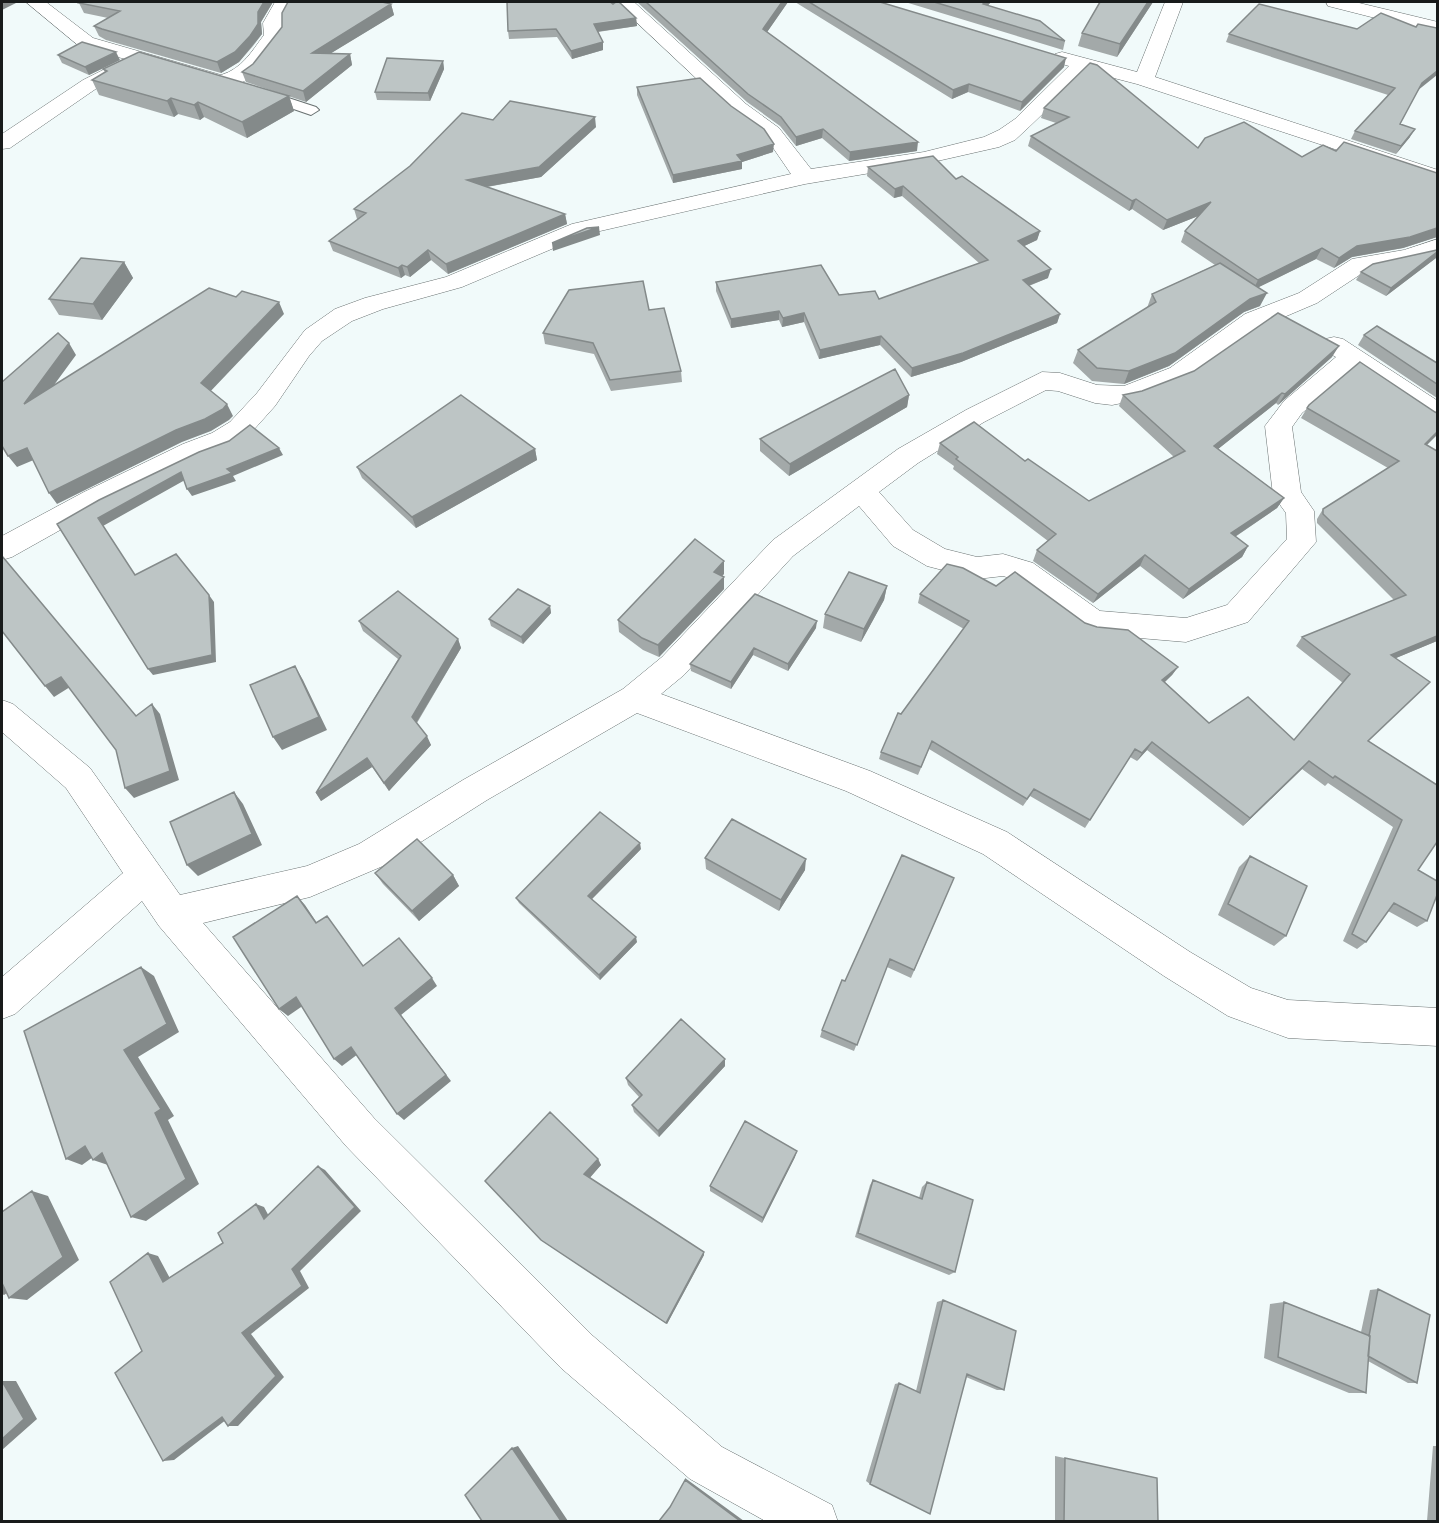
<svg xmlns="http://www.w3.org/2000/svg" width="1439" height="1523" font-family="Helvetica,sans-serif">
<style>
.lines{fill:none;stroke-linecap:round;stroke-linejoin:round}
.service-casing{stroke:#697171;stroke-width:2}
.minor-casing{stroke:#697171;stroke-width:1}
.service{fill:#fff;fill-rule:evenodd}
.minor{fill:#fff;fill-rule:evenodd}
.wall{fill:#a3a9a9}
.shaded-wall{fill:#848a8a}
.building{fill:#bdc5c5;stroke:#848a8a;stroke-width:1.5}
</style>
<rect width="100%" height="100%" fill="#f1fafa"/>
<g class="lines">
<g class="service-casing">
<path id="service" d="M 261,89 L 316,107 L 319,110 L 311,115 L 256,96 L 254,93 L 256,90 Z"/>
</g>
<g class="minor-casing">
<path id="minor" d="M 26,2 L 46,2 L 93,38 L 221,75 C 242,69 252,51 264,35 L 263,23 L 275,2 L 293,2 L 283,23 L 284,36 C 274,50 262,69 248,79 C 221,97 171,73 142,64 L 97,88 L 10,148 L 2,149 L 2,134 L 83,80 L 125,59 L 79,46 Z
M 615,2 L 634,2 L 746,104 L 779,128 L 811,169 L 924,152 L 984,137 L 999,130 L 1015,119 L 1069,66 L 1055,62 L 1052,58 L 1055,54 L 1062,52 L 1137,72 L 1165,2 L 1183,2 L 1155,77 L 1438,170 L 1438,183 L 1137,84 L 1087,71 L 1029,127 L 1015,140 L 999,147 L 924,164 L 805,184 L 587,234 L 462,287 L 383,309 L 352,321 L 322,341 L 309,356 L 275,406 L 249,435 L 232,447 L 202,458 L 103,506 L 12,557 L 2,560 L 2,536 L 84,492 L 183,444 L 212,433 L 230,422 L 257,393 L 305,330 L 335,309 L 365,298 L 446,277 L 572,224 L 791,174 L 765,136 L 732,112 Z
M 1326,2 L 1355,2 L 1438,22 L 1438,34 L 1328,6 Z
M 1438,239 L 1438,255 L 1367,270 L 1317,303 L 1263,326 L 1188,380 L 1137,400 L 1112,405 L 1095,403 L 1058,391 L 1046,390 L 984,422 L 918,463 L 879,492 L 913,530 L 945,549 L 977,557 L 1003,554 L 1033,563 L 1100,611 L 1186,618 L 1227,605 L 1287,539 L 1286,513 L 1273,495 L 1265,426 L 1284,401 L 1336,357 L 1325,351 L 1321,345 L 1325,339 L 1334,337 L 1343,339 L 1438,401 L 1438,423 L 1429,420 L 1354,369 L 1302,413 L 1292,427 L 1301,492 L 1314,511 L 1316,542 L 1248,622 L 1186,642 L 1093,634 L 1082,630 L 1013,579 L 1003,576 L 977,579 L 927,566 L 893,546 L 859,506 L 793,556 L 684,675 L 661,694 L 870,771 L 1007,832 L 1190,952 L 1251,988 L 1288,1000 L 1438,1008 L 1438,1046 L 1288,1038 L 1228,1016 L 1164,976 L 983,854 L 846,791 L 637,713 L 487,800 L 383,866 L 310,897 L 203,923 L 374,1118 L 593,1336 L 722,1447 L 832,1505 L 838,1522 L 767,1522 L 690,1479 L 561,1368 L 346,1146 L 159,926 L 142,901 L 15,1014 L 2,1019 L 2,977 L 123,873 L 66,788 L 2,732 L 2,700 L 13,704 L 90,768 L 180,895 L 307,866 L 359,844 L 463,780 L 623,689 L 662,657 L 773,540 L 898,449 L 966,410 L 1042,372 L 1060,373 L 1097,385 L 1124,386 L 1170,368 L 1245,314 L 1299,293 L 1352,259 L 1404,250 Z"/>
</g>
<use href="#service" class="service"/>
<use href="#minor" class="minor"/>
</g>
<path class="wall" d="M 81,2 L 273,2 L 261,22 L 262,34 L 253,46 L 239,62 L 221,73 L 106,40 L 99,36 L 94,26 L 108,18 L 84,13 L 79,3 Z
M 637,2 L 788,2 L 767,32 L 917,151 L 849,161 L 822,138 L 796,146 L 780,126 L 747,102 Z
M 795,2 L 881,2 L 1064,67 L 1020,111 L 968,92 L 952,99 Z
M 905,2 L 991,2 L 987,6 L 1065,41 L 1063,50 Z
M 1153,2 L 1117,57 L 1078,46 L 1082,33 Z
M 391,4 L 394,15 L 331,53 L 350,54 L 352,65 L 306,102 L 246,82 L 242,72 L 253,64 L 282,27 Z
M 613,4 L 636,18 L 637,26 L 598,32 L 603,42 L 603,50 L 572,59 L 557,37 L 509,39 L 508,31 Z
M 1357,29 L 1417,91 L 1400,124 L 1410,137 L 1396,154 L 1351,139 L 1355,131 L 1388,95 L 1226,42 L 1229,34 Z
M 58,55 L 120,60 L 89,75 L 62,63 Z
M 443,61 L 444,69 L 430,101 L 377,100 L 375,92 Z
M 103,69 L 289,96 L 294,111 L 247,138 L 204,117 L 200,120 L 178,114 L 174,117 L 99,95 L 92,80 L 105,72 Z
M 637,87 L 773,152 L 742,162 L 742,169 L 673,183 L 637,95 Z
M 1044,108 L 1198,148 L 1302,157 L 1336,151 L 1437,173 L 1437,237 L 1403,248 L 1352,257 L 1334,268 L 1316,259 L 1258,287 L 1260,306 L 1244,312 L 1169,366 L 1124,384 L 1092,381 L 1073,363 L 1078,350 L 1147,308 L 1152,294 L 1215,265 L 1181,242 L 1185,231 L 1198,216 L 1163,230 L 1132,209 L 1129,211 L 1028,146 L 1031,136 L 1056,123 L 1041,118 Z
M 493,120 L 596,127 L 541,177 L 487,187 L 565,214 L 567,224 L 448,274 L 431,260 L 410,277 L 405,275 L 401,278 L 333,251 L 329,241 L 358,219 L 357,219 L 354,209 Z
M 868,167 L 956,179 L 1040,231 L 1037,240 L 1024,246 L 1048,278 L 1029,286 L 1060,314 L 1057,323 L 961,362 L 911,377 L 880,345 L 819,359 L 804,322 L 782,327 L 779,320 L 731,328 L 716,291 L 716,282 L 879,299 L 979,263 L 902,196 L 894,198 L 867,176 Z
M 1436,258 L 1386,296 L 1356,280 L 1361,272 Z
M 124,262 L 133,278 L 102,320 L 59,315 L 49,299 Z
M 649,310 L 681,371 L 682,382 L 611,391 L 594,354 L 545,344 L 543,333 Z
M 1364,335 L 1437,363 L 1437,398 L 1358,345 Z
M 1332,357 L 1278,405 L 1276,403 L 1218,449 L 1284,498 L 1277,508 L 1235,537 L 1248,546 L 1242,557 L 1183,599 L 1140,566 L 1093,603 L 1033,561 L 1037,550 L 1048,541 L 953,469 L 954,466 L 937,454 L 940,443 L 1025,461 L 1089,501 L 1174,457 L 1119,406 L 1123,395 Z
M 909,395 L 907,407 L 789,476 L 760,451 L 760,439 Z
M 1309,405 L 1427,445 L 1437,641 L 1396,658 L 1368,741 L 1437,785 L 1418,870 L 1427,921 L 1417,927 L 1388,911 L 1366,942 L 1357,949 L 1343,941 L 1393,827 L 1328,783 L 1325,786 L 1302,769 L 1243,826 L 1147,750 L 1137,761 L 1130,757 L 1085,828 L 1030,796 L 1023,806 L 929,749 L 918,775 L 879,759 L 881,752 L 901,714 L 964,629 L 918,603 L 920,594 L 996,586 L 1085,623 L 1178,667 L 1172,675 L 1165,682 L 1209,723 L 1294,740 L 1343,683 L 1296,646 L 1302,637 L 1394,600 L 1317,523 L 1317,519 L 1323,509 L 1388,468 L 1301,418 Z
M 535,449 L 537,460 L 416,528 L 362,478 L 357,467 Z
M 724,574 L 722,576 L 724,589 L 659,657 L 643,650 L 619,632 L 618,620 Z
M 887,586 L 884,600 L 861,642 L 823,628 L 825,614 Z
M 550,606 L 551,613 L 523,644 L 491,626 L 489,619 Z
M 359,621 L 458,639 L 461,648 L 417,723 L 431,745 L 389,791 L 372,767 L 321,801 L 316,793 L 398,659 L 363,631 Z
M 816,628 L 788,671 L 753,655 L 731,689 L 691,671 L 690,664 Z
M 641,849 L 592,899 L 637,942 L 600,980 L 519,903 L 516,898 Z
M 1250,856 L 1286,936 L 1274,946 L 1218,915 L 1239,867 Z
M 705,858 L 805,870 L 779,911 L 706,869 Z
M 375,873 L 453,875 L 459,886 L 419,921 L 383,884 Z
M 954,878 L 911,978 L 887,967 L 854,1051 L 820,1037 L 822,1030 L 845,981 Z
M 725,1059 L 725,1066 L 659,1137 L 634,1112 L 632,1105 L 639,1097 L 628,1085 L 626,1078 Z
M 795,1157 L 762,1223 L 710,1191 L 710,1186 Z
M 598,1159 L 601,1165 L 589,1178 L 704,1252 L 704,1255 L 667,1324 L 541,1240 Z
M 873,1180 L 919,1198 L 922,1187 L 927,1182 L 955,1272 L 949,1275 L 855,1237 L 870,1185 Z
M 1378,1289 L 1417,1383 L 1408,1383 L 1368,1361 L 1366,1393 L 1349,1393 L 1264,1358 L 1270,1304 L 1284,1302 L 1361,1332 L 1370,1290 Z
M 943,1300 L 1004,1390 L 997,1390 L 966,1377 L 870,1484 L 866,1481 L 895,1384 L 899,1383 L 916,1391 L 937,1302 Z
M 1433,1446 L 1437,1446 L 1437,1521 L 1427,1521 Z
M 1055,1456 L 1157,1478 L 1158,1521 L 1055,1521 Z"/>
<path class="shaded-wall" d="M 2,2 L 16,2 L 16,3 L 2,10 Z
M 264,2 L 273,2 L 261,22 L 262,34 L 239,62 L 221,73 L 217,62 L 258,12 Z
M 782,2 L 788,2 L 763,38 L 763,29 Z
M 985,2 L 991,2 L 981,13 L 983,4 Z
M 1148,2 L 1153,2 L 1117,57 L 1120,44 Z
M 391,4 L 394,15 L 315,63 L 312,53 Z
M 636,18 L 637,26 L 595,32 L 594,24 Z
M 603,42 L 603,50 L 572,59 L 571,51 Z
M 116,52 L 120,60 L 89,75 L 85,67 Z
M 350,54 L 352,65 L 306,102 L 303,91 Z
M 1066,58 L 1064,67 L 1020,111 L 1022,102 Z
M 443,61 L 444,69 L 430,101 L 428,93 Z
M 1437,71 L 1437,75 L 1417,91 L 1422,83 Z
M 969,84 L 968,92 L 952,99 L 953,90 Z
M 289,96 L 294,111 L 247,138 L 242,122 Z
M 171,98 L 178,114 L 174,117 L 167,101 Z
M 198,102 L 204,117 L 200,120 L 194,105 Z
M 595,117 L 596,127 L 541,177 L 469,190 L 467,180 Z
M 823,129 L 822,138 L 796,146 L 796,137 Z
M 1415,129 L 1410,137 L 1396,154 L 1401,146 Z
M 918,142 L 917,151 L 849,161 L 850,152 Z
M 774,144 L 773,152 L 742,162 L 742,169 L 673,183 L 673,175 Z
M 903,186 L 902,196 L 894,198 L 895,189 Z
M 1136,199 L 1132,209 L 1129,211 L 1132,201 Z
M 1211,202 L 1206,213 L 1163,230 L 1167,220 Z
M 565,214 L 567,224 L 448,274 L 446,264 Z
M 599,227 L 600,235 L 553,251 L 552,243 Z
M 1437,228 L 1437,237 L 1403,248 L 1352,257 L 1334,268 L 1339,258 L 1357,246 Z
M 1040,231 L 1037,240 L 1016,250 L 1018,241 Z
M 1322,248 L 1316,259 L 1253,290 L 1258,280 Z
M 428,250 L 431,260 L 410,277 L 407,267 Z
M 1437,252 L 1437,255 L 1436,258 L 1386,296 L 1391,288 Z
M 124,262 L 133,278 L 102,320 L 93,304 Z
M 402,265 L 405,275 L 401,278 L 398,268 Z
M 1051,269 L 1048,278 L 1020,289 L 1023,280 Z
M 1267,293 L 1260,306 L 1244,312 L 1169,366 L 1124,384 L 1129,371 L 1250,299 Z
M 279,302 L 284,314 L 207,395 L 201,383 Z
M 779,311 L 779,320 L 731,328 L 731,319 Z
M 804,313 L 804,322 L 782,327 L 783,318 Z
M 1060,314 L 1057,323 L 961,362 L 911,377 L 912,368 Z
M 881,336 L 880,345 L 819,359 L 820,350 Z
M 69,343 L 76,355 L 32,415 L 24,404 Z
M 1339,346 L 1332,357 L 1278,405 L 1285,394 Z
M 1282,393 L 1276,403 L 1208,457 L 1214,446 Z
M 909,395 L 907,407 L 789,476 L 790,464 Z
M 227,404 L 233,416 L 229,420 L 211,431 L 182,442 L 57,504 L 49,493 Z
M 1437,432 L 1437,435 L 1418,454 L 1425,444 Z
M 27,448 L 36,459 L 17,467 L 8,456 Z
M 279,448 L 283,455 L 233,476 L 236,481 L 192,496 L 187,489 L 227,469 Z
M 535,449 L 537,460 L 416,528 L 412,517 Z
M 181,472 L 185,480 L 103,526 L 98,518 Z
M 1284,498 L 1277,508 L 1224,544 L 1231,533 Z
M 1248,546 L 1242,557 L 1183,599 L 1189,589 Z
M 1145,555 L 1140,566 L 1093,603 L 1098,594 Z
M 724,561 L 724,574 L 714,584 L 714,572 Z
M 724,577 L 724,589 L 659,657 L 658,645 Z
M 887,586 L 884,600 L 861,642 L 864,629 Z
M 209,595 L 214,602 L 216,662 L 153,675 L 148,669 Z
M 550,606 L 551,613 L 523,644 L 521,637 Z
M 817,621 L 816,628 L 788,671 L 788,664 Z
M 1437,636 L 1437,641 L 1384,663 L 1391,655 Z
M 458,639 L 461,648 L 415,725 L 412,717 Z
M 754,648 L 753,655 L 731,689 L 731,682 Z
M 295,666 L 303,680 L 327,730 L 282,750 L 273,737 Z
M 1178,667 L 1172,675 L 1157,689 L 1162,680 Z
M 61,677 L 70,687 L 54,697 L 45,686 Z
M 152,704 L 160,714 L 179,780 L 134,798 L 125,788 Z
M 427,736 L 431,745 L 389,791 L 384,783 Z
M 1152,742 L 1147,750 L 1137,761 L 1142,753 Z
M 367,758 L 372,767 L 321,801 L 316,793 Z
M 1309,761 L 1302,769 L 1243,826 L 1250,818 Z
M 234,792 L 243,804 L 262,845 L 198,876 L 187,865 Z
M 640,843 L 641,849 L 590,901 L 588,896 Z
M 806,859 L 805,870 L 779,911 L 781,900 Z
M 453,875 L 459,886 L 419,921 L 412,911 Z
M 297,896 L 305,905 L 323,932 L 316,923 Z
M 636,937 L 637,942 L 600,980 L 599,975 Z
M 141,967 L 154,976 L 179,1032 L 138,1057 L 174,1116 L 168,1120 L 199,1184 L 146,1221 L 131,1217 L 124,1050 Z
M 432,978 L 437,986 L 401,1015 L 451,1081 L 404,1120 L 397,1114 L 395,1008 Z
M 296,997 L 304,1005 L 288,1016 L 279,1009 Z
M 351,1047 L 358,1054 L 342,1066 L 334,1059 Z
M 725,1059 L 725,1066 L 659,1137 L 658,1131 Z
M 85,1146 L 100,1152 L 82,1165 L 66,1159 Z
M 797,1151 L 795,1157 L 762,1223 L 763,1218 Z
M 102,1153 L 108,1165 L 93,1160 Z
M 598,1159 L 601,1165 L 588,1180 L 584,1174 Z
M 318,1166 L 325,1170 L 361,1211 L 300,1271 L 309,1288 L 251,1334 L 284,1377 L 238,1426 L 228,1426 L 242,1333 L 292,1269 Z
M 32,1191 L 48,1196 L 79,1260 L 27,1300 L 9,1298 Z
M 256,1204 L 264,1207 L 272,1222 L 264,1219 Z
M 704,1252 L 704,1255 L 667,1324 L 666,1323 Z
M 148,1253 L 158,1256 L 173,1284 L 163,1282 Z
M 2,1282 L 19,1285 L 4,1295 L 2,1294 Z
M 2,1381 L 16,1381 L 37,1419 L 2,1450 Z
M 231,1416 L 174,1460 L 163,1461 L 222,1417 Z
M 518,1446 L 568,1521 L 561,1521 L 512,1448 Z
M 685,1478 L 744,1521 L 740,1521 L 685,1480 Z"/>
<path class="building" d="M 81,2 L 264,2 L 258,12 L 258,24 L 250,36 L 235,52 L 217,62 L 102,29 L 94,26 L 120,11 L 79,3 Z
M 288,2 L 382,2 L 391,4 L 312,53 L 350,54 L 303,91 L 242,72 L 253,64 L 282,27 L 282,13 Z
M 507,2 L 610,2 L 613,4 L 616,2 L 619,2 L 636,18 L 594,24 L 603,42 L 571,51 L 556,29 L 508,31 Z
M 646,2 L 782,2 L 763,29 L 918,142 L 850,152 L 823,129 L 796,137 L 781,117 L 748,94 Z
M 809,2 L 880,2 L 1066,58 L 1022,102 L 969,84 L 953,90 Z
M 934,2 L 985,2 L 983,4 L 1040,21 L 1065,41 Z
M 1100,2 L 1148,2 L 1120,44 L 1082,33 Z
M 1259,4 L 1357,29 L 1381,13 L 1416,27 L 1418,24 L 1437,28 L 1437,71 L 1422,83 L 1400,124 L 1415,129 L 1401,146 L 1355,131 L 1395,88 L 1229,34 Z
M 82,42 L 116,52 L 85,67 L 58,55 Z
M 139,52 L 289,96 L 242,122 L 198,102 L 194,105 L 171,98 L 167,101 L 92,80 L 107,71 L 103,69 Z
M 387,58 L 443,61 L 428,93 L 375,92 Z
M 1090,63 L 1097,65 L 1198,148 L 1205,138 L 1244,122 L 1302,157 L 1323,145 L 1336,151 L 1344,142 L 1437,173 L 1437,228 L 1410,237 L 1357,246 L 1339,258 L 1322,248 L 1258,280 L 1185,231 L 1211,202 L 1167,220 L 1136,199 L 1132,201 L 1031,136 L 1069,117 L 1044,108 Z
M 700,78 L 731,106 L 764,129 L 774,144 L 737,155 L 742,161 L 673,175 L 637,87 Z
M 510,101 L 595,117 L 539,167 L 467,180 L 565,214 L 446,264 L 428,250 L 407,267 L 402,265 L 398,268 L 329,241 L 366,213 L 354,209 L 410,166 L 462,113 L 493,120 Z
M 933,156 L 956,179 L 962,176 L 1040,231 L 1018,241 L 1051,269 L 1023,280 L 1060,314 L 963,353 L 912,368 L 881,336 L 820,350 L 804,313 L 783,318 L 779,311 L 731,319 L 716,282 L 821,265 L 839,295 L 875,291 L 879,299 L 988,260 L 903,186 L 895,189 L 868,167 Z
M 599,227 L 552,243 L 587,228 Z
M 1437,250 L 1437,252 L 1391,288 L 1361,272 L 1373,264 Z
M 81,258 L 124,262 L 93,304 L 49,299 Z
M 1220,263 L 1267,293 L 1250,299 L 1175,353 L 1129,371 L 1097,368 L 1078,350 L 1156,302 L 1152,294 Z
M 643,281 L 649,310 L 664,308 L 681,371 L 610,380 L 593,343 L 543,333 L 569,290 Z
M 209,288 L 236,297 L 242,291 L 279,302 L 201,383 L 227,404 L 223,409 L 205,419 L 176,430 L 49,493 L 27,448 L 8,456 L 2,446 L 2,382 L 58,333 L 69,343 L 24,404 Z
M 1278,313 L 1339,346 L 1285,394 L 1282,393 L 1214,446 L 1284,498 L 1231,533 L 1248,546 L 1189,589 L 1145,555 L 1098,594 L 1037,550 L 1056,534 L 956,459 L 958,457 L 940,443 L 974,422 L 1025,461 L 1028,459 L 1089,501 L 1185,451 L 1123,395 L 1142,391 L 1194,371 Z
M 1377,326 L 1437,363 L 1437,384 L 1364,335 Z
M 1360,362 L 1435,412 L 1437,413 L 1437,432 L 1425,444 L 1437,451 L 1437,636 L 1391,655 L 1430,682 L 1368,741 L 1437,785 L 1437,842 L 1418,870 L 1437,881 L 1437,895 L 1427,921 L 1394,903 L 1366,942 L 1352,934 L 1402,820 L 1335,776 L 1333,778 L 1309,761 L 1250,818 L 1152,742 L 1142,753 L 1135,749 L 1090,820 L 1034,789 L 1027,799 L 932,741 L 921,767 L 881,752 L 898,713 L 901,714 L 969,621 L 920,594 L 947,564 L 963,568 L 996,586 L 1015,572 L 1085,623 L 1097,627 L 1128,630 L 1178,667 L 1162,680 L 1209,723 L 1248,697 L 1294,740 L 1350,674 L 1302,637 L 1406,595 L 1323,514 L 1323,509 L 1399,461 L 1307,408 L 1309,405 Z
M 895,369 L 909,395 L 790,464 L 760,439 Z
M 461,395 L 535,449 L 412,517 L 357,467 Z
M 250,425 L 279,448 L 227,469 L 232,473 L 187,489 L 181,472 L 98,518 L 135,575 L 176,554 L 209,595 L 212,655 L 148,669 L 57,524 L 99,500 L 199,452 L 229,441 Z
M 695,539 L 724,561 L 714,572 L 724,577 L 658,645 L 642,638 L 618,620 Z
M 2,556 L 136,716 L 152,704 L 170,771 L 125,788 L 116,750 L 61,677 L 45,686 L 2,631 Z
M 849,572 L 887,586 L 864,629 L 825,614 Z
M 518,589 L 550,606 L 521,637 L 489,619 Z
M 398,591 L 458,639 L 412,717 L 427,736 L 384,783 L 367,758 L 316,793 L 401,656 L 359,621 Z
M 755,594 L 817,621 L 788,664 L 754,648 L 731,682 L 690,664 Z
M 295,666 L 319,717 L 273,737 L 250,685 Z
M 234,792 L 252,834 L 187,865 L 170,822 Z
M 600,812 L 640,843 L 588,896 L 636,937 L 599,975 L 516,898 Z
M 732,819 L 806,859 L 781,900 L 705,858 Z
M 417,839 L 453,875 L 412,911 L 375,873 Z
M 902,855 L 954,878 L 914,970 L 890,959 L 857,1045 L 822,1030 L 842,980 L 845,981 Z
M 1250,856 L 1307,886 L 1286,936 L 1228,904 Z
M 297,896 L 316,923 L 327,916 L 363,966 L 399,938 L 432,978 L 395,1008 L 446,1075 L 397,1114 L 351,1047 L 334,1059 L 296,997 L 279,1009 L 233,937 Z
M 141,967 L 167,1024 L 124,1050 L 161,1109 L 155,1113 L 186,1179 L 131,1217 L 102,1153 L 93,1160 L 85,1146 L 66,1159 L 24,1031 Z
M 681,1019 L 725,1059 L 658,1131 L 632,1105 L 642,1095 L 626,1078 Z
M 550,1112 L 598,1159 L 584,1174 L 704,1252 L 666,1323 L 541,1240 L 485,1181 Z
M 745,1121 L 797,1151 L 763,1218 L 710,1186 Z
M 318,1166 L 355,1207 L 292,1269 L 302,1286 L 242,1333 L 276,1376 L 228,1426 L 222,1417 L 163,1461 L 115,1373 L 142,1351 L 110,1282 L 148,1253 L 163,1282 L 223,1243 L 218,1233 L 256,1204 L 264,1219 Z
M 873,1180 L 922,1199 L 927,1182 L 973,1200 L 955,1272 L 858,1233 Z
M 32,1191 L 63,1257 L 9,1298 L 2,1283 L 2,1212 Z
M 1378,1289 L 1430,1315 L 1417,1383 L 1368,1356 L 1370,1336 L 1369,1336 Z
M 943,1300 L 1016,1331 L 1004,1390 L 967,1374 L 930,1514 L 870,1484 L 899,1383 L 920,1393 Z
M 1284,1302 L 1370,1336 L 1366,1393 L 1278,1357 Z
M 2,1381 L 24,1419 L 2,1439 Z
M 512,1448 L 561,1521 L 482,1521 L 465,1495 Z
M 1065,1458 L 1157,1478 L 1158,1521 L 1064,1521 Z
M 685,1480 L 740,1521 L 659,1521 L 670,1507 Z"/>
<rect width="1439" height="1523" fill="none" stroke="#181b1b" stroke-width="6"/>
</svg>
